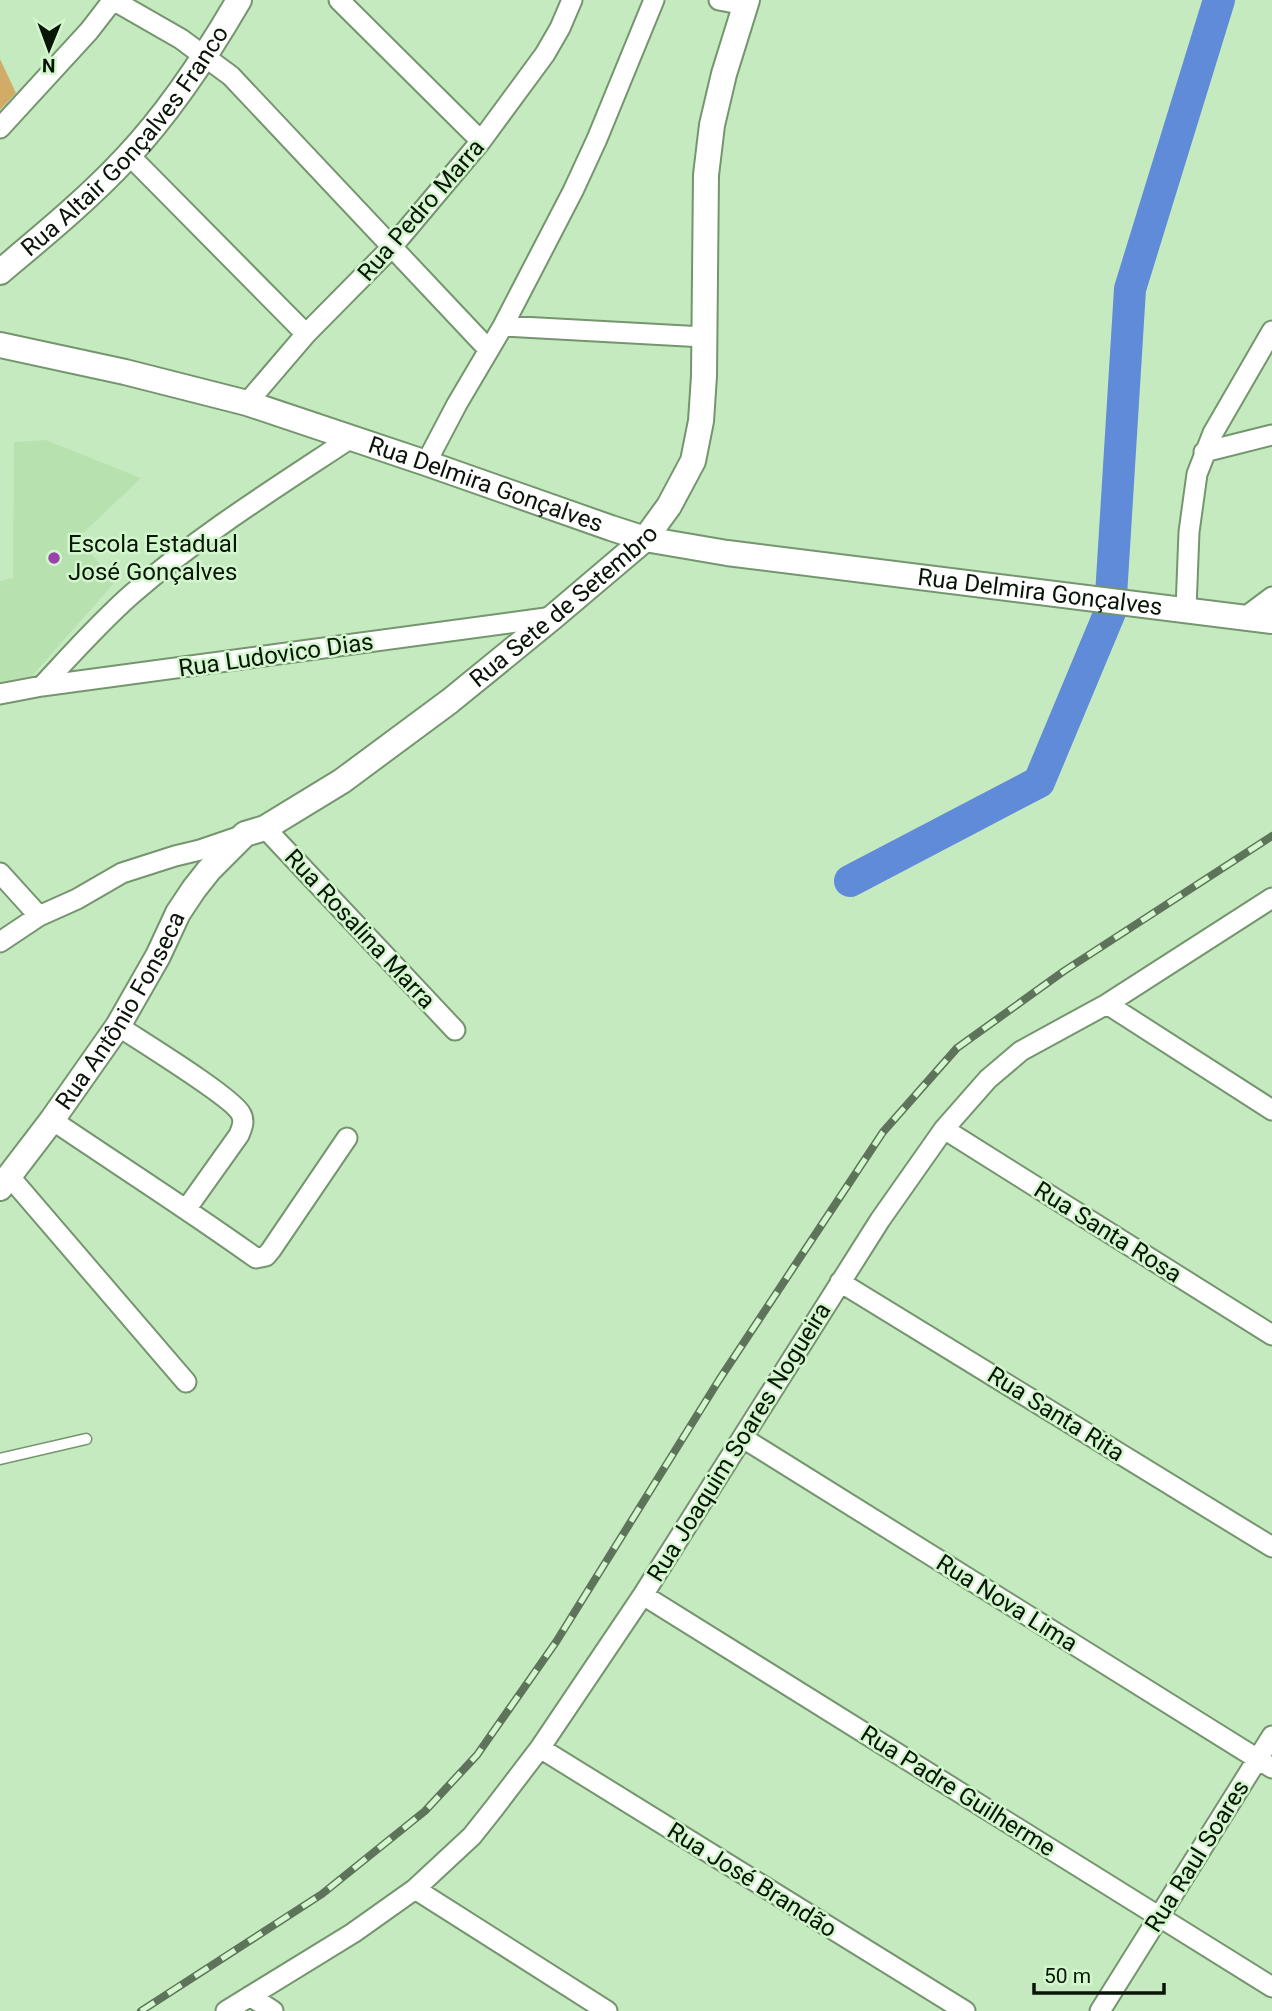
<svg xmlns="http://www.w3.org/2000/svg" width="1272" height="2011" font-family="Roboto,sans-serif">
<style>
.built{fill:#b8e1b0}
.pitch{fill:#d2ac67}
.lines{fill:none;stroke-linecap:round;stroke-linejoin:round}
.river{stroke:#5f8bd8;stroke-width:32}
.service-casing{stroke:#74956e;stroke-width:13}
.minor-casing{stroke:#74956e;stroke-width:23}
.tertiary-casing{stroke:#74956e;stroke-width:28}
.service{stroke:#fff;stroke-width:10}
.minor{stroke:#fff;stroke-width:19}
.tertiary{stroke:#fff;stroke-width:24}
.rail-casing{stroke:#5e745a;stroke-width:8}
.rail{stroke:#d3f7cd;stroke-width:5;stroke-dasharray:16;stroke-linecap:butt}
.poi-dot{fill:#9b41ac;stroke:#d3f7cd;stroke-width:2.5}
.labels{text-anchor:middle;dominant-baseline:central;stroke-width:5;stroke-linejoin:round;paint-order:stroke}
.street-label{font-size:24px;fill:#091507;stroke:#d3f7cd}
.poi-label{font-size:24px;fill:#091507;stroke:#d3f7cd;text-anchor:start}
</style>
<rect width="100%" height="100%" fill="#c6eac0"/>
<path class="built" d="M 46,440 L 141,478 L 78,538 L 115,582 L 32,676 L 0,682 L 0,581 L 13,578 L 14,442 Z"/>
<path class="pitch" d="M 0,59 L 16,93 L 0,110 Z"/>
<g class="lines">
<path class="river" d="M 850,881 L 1039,782 L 1110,612 L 1130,289 L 1219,0"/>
<g class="service-casing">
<path id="service" d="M 0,1459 L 86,1439"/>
</g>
<g class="minor-casing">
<path id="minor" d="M 113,0 L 181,39 L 231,76 L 489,350
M 339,0 L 481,141
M 719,0 L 745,5
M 0,128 L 89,31 L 113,0
M 129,155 L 306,334
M 503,326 L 704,337
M 247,403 L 306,334 L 392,247 L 481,141 L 545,54 L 560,28 L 572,0
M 1204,452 L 1272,435
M 426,463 L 457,404 L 503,326 L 573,191 L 597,139 L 654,0
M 1186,609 L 1189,532 L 1197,474 L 1213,433 L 1272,331
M 1244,618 L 1272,597
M 42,686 C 71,655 100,622 132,594 C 200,535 277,487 351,438
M 0,694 L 42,686 L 553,617
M 265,828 L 455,1030
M 0,873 L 39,916
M 0,942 L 39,916 L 77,899 L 122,873 L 175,856 L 200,850 L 241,836
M 1107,1004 L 1272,1110
M 118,1026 C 139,1040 234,1098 241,1114 C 245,1121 242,1128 239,1135 L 187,1208
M 52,1120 C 120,1166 189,1210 256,1258 L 266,1256 L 271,1250 L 347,1138
M 944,1129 L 1272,1335
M 10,1177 L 186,1382
M 840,1282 L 1272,1547
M 743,1438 L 1272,1768
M 643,1595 L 1272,1987
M 540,1748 L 965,2011
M 415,1889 L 607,2011
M 250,1996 L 273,2011
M 226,2011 L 353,1933 L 415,1889 L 472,1836 L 495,1807 L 540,1748 L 643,1595 L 880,1220 L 944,1129 L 988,1079 L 1021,1051 L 1107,1004 L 1272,898
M 1100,2011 L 1272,1736"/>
</g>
<g class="tertiary-casing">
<g id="tertiary">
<path id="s1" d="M 0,272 C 44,235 88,199 127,157 C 171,110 207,55 239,0"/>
<path id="s2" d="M 0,345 L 125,372 L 247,403 L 426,463 L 611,528 L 645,539 L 727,553 L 1272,621"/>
<path id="s3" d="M 0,1188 L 52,1120 L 118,1026 L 158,956 L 178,913 L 194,889 L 209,870 L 245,834 L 265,828 L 342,781 L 450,701 L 553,617 L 645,539 L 669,506 L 693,461 L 701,421 L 704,376 L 706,175 L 712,125 L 724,74 L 747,0"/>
</g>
</g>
<use href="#service" class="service"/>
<use href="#minor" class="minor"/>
<use href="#tertiary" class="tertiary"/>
<g class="rail-casing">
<path id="rail" d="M 141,2011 L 322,1894 L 425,1811 L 477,1755 L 556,1642 L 719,1380 L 883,1132 L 957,1048 L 1064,971 L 1272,836"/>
</g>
<use href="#rail" class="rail"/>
</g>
<circle class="poi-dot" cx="54" cy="558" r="7"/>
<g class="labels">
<g class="street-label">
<text stroke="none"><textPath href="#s1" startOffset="182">Rua Altair Gonçalves Franco</textPath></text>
<text transform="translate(421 210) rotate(-49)">Rua Pedro Marra</text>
<text stroke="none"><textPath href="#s2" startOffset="506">Rua Delmira Gonçalves</textPath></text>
<text stroke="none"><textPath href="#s2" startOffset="1073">Rua Delmira Gonçalves</textPath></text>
<text stroke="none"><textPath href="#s3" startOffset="826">Rua Sete de Setembro</textPath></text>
<text transform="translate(276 655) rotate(-8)">Rua Ludovico Dias</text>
<text transform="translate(360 929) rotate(47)">Rua Rosalina Marra</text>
<text stroke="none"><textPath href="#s3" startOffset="215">Rua Antônio Fonseca</textPath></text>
<text transform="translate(1108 1232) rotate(32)">Rua Santa Rosa</text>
<text transform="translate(1056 1414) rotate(32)">Rua Santa Rita</text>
<text transform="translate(739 1442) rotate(-58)">Rua Joaquim Soares Nogueira</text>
<text transform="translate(1007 1603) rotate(32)">Rua Nova Lima</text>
<text transform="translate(958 1791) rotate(32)">Rua Padre Guilherme</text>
<text transform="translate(1197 1856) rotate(-58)">Rua Raul Soares</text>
<text transform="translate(752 1880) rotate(32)">Rua José Brandão</text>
</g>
<g class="poi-label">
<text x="68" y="544">Escola Estadual<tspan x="68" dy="28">José Gonçalves</tspan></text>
</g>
</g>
<g transform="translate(49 49) rotate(181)" stroke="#d3f7cd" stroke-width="5" paint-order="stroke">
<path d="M0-5L12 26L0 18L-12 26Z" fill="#091507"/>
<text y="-10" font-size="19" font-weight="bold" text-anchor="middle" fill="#091507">N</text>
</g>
<path d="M1034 1983v10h130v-10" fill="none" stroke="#091507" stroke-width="3.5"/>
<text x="1044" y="1983" font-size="21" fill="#091507" stroke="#d3f7cd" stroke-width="5" paint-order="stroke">50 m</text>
</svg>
